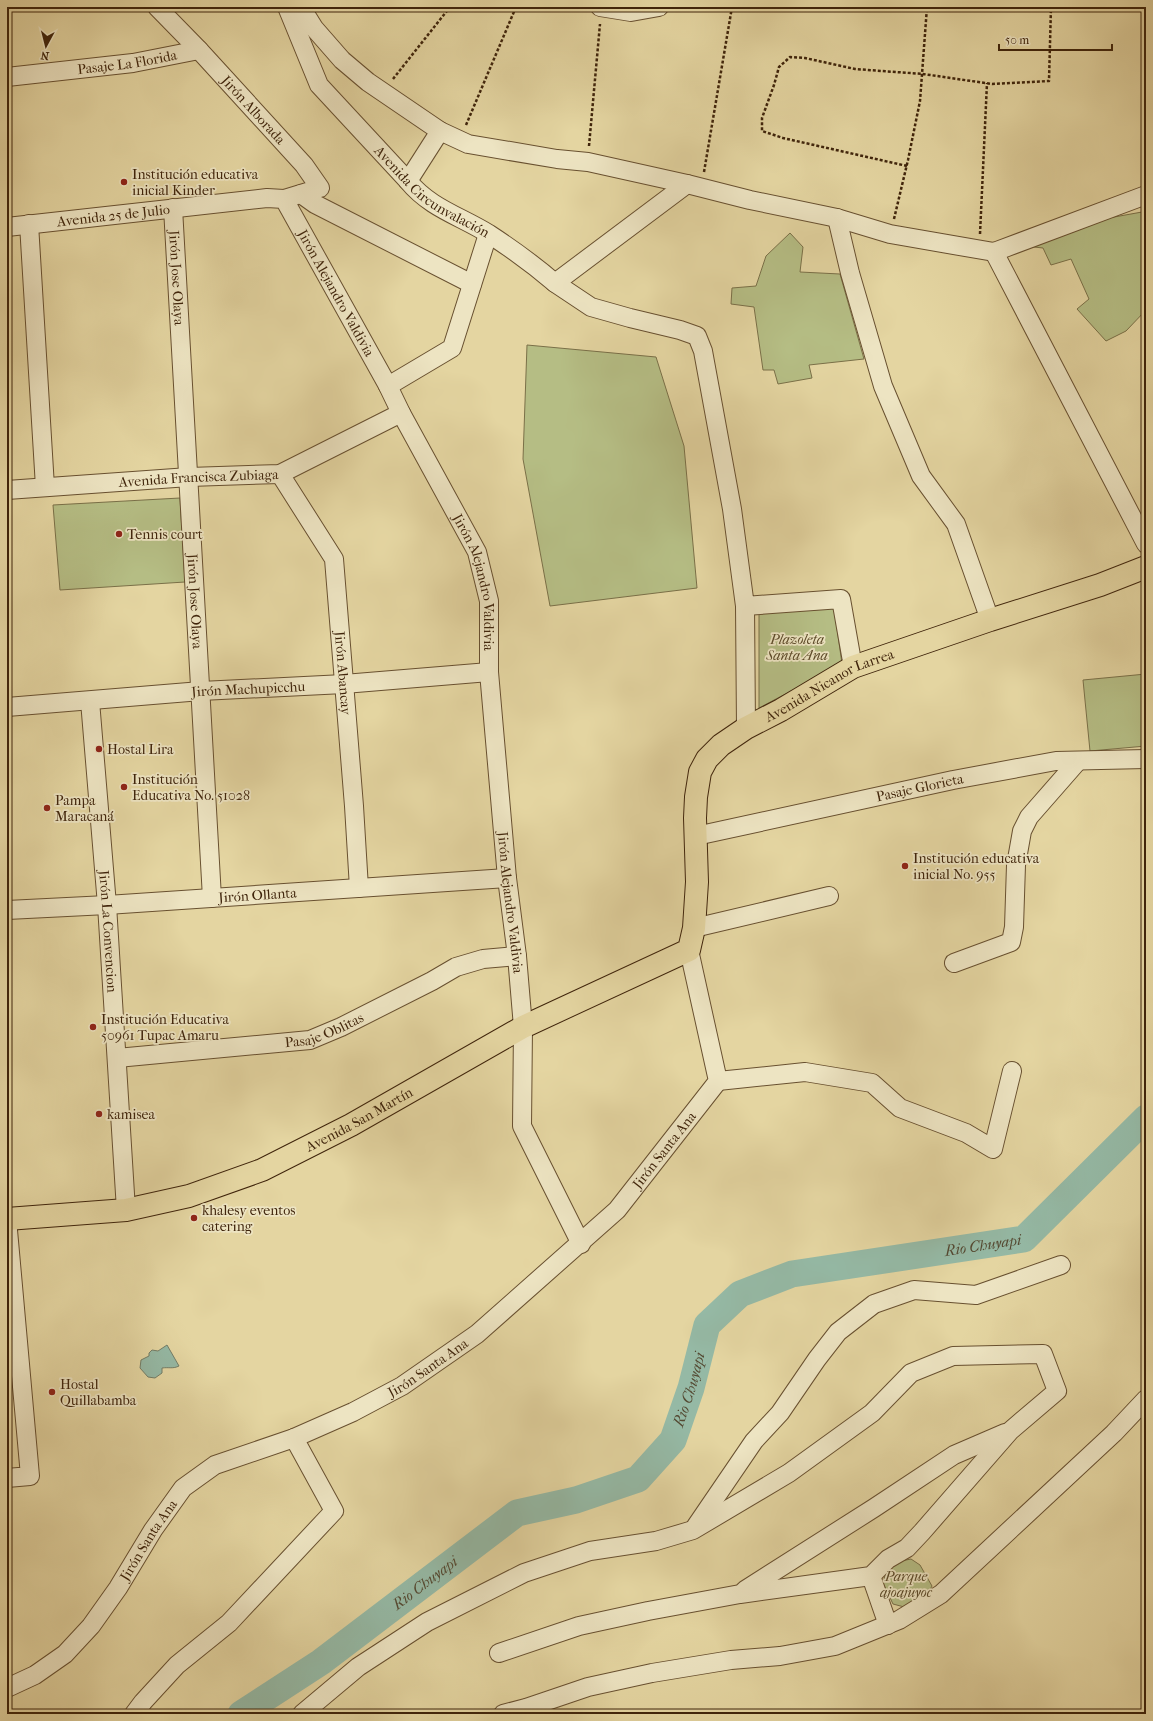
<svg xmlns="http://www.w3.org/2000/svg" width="1153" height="1721" font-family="'IM FELL French Canon',serif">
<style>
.green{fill:#b5bd84;stroke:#7a7048}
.water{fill:#95b9a5;stroke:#737d67}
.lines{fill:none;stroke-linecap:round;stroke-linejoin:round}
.river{stroke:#95b9a5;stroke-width:27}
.minor-casing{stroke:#685030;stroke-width:20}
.major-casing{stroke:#3f240b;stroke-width:24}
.path{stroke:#3f240b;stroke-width:2.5;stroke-dasharray:3 2;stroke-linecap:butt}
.minor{stroke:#ede4c2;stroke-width:18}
.major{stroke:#e4d5a1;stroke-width:22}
.poi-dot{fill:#8f2418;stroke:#ede4c2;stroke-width:1.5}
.labels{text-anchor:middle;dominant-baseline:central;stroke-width:3.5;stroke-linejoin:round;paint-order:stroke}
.street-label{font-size:14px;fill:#3f240b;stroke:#ede4c2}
.poi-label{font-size:14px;fill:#3f240b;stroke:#ede4c2;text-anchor:start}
.park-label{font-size:14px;font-style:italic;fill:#5c4a29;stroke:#ede4c2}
.water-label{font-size:15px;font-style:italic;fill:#544932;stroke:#ede4c2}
</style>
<rect width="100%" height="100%" fill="#e4d5a1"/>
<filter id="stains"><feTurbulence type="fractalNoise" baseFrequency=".005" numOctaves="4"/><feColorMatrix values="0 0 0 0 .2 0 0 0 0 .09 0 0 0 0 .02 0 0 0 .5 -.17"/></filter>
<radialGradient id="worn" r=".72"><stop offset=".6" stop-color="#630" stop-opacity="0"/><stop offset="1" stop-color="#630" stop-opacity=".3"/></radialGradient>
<path class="green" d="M 1142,212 L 1146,219 L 1146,310 L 1126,331 L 1106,341 L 1077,309 L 1089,299 L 1071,259 L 1051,265 L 1043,248 L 1025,246 L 1081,223 Z
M 790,233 L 803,247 L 800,272 L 840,274 L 864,359 L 809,365 L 812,378 L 778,384 L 774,370 L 763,370 L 754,307 L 731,304 L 732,288 L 756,286 L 766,256 Z
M 527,345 L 656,357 L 684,446 L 697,588 L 550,606 L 523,459 Z
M 180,498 L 185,582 L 60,590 L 53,505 Z
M 834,607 L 842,664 L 759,708 L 759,614 Z
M 1146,674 L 1146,746 L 1090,751 L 1083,680 Z
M 911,1559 L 920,1565 L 932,1586 L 926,1597 L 908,1608 L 893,1604 L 883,1583 L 886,1572 L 901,1561 Z"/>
<path class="water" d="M 167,1345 L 179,1366 C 173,1369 169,1367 162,1368 L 162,1373 L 155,1378 L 148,1377 L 140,1368 L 141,1360 L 149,1356 L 149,1353 L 152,1350 L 158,1351 Z"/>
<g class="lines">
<path class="river" id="s1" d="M 241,1714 L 321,1662 L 517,1513 L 576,1500 L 638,1479 L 673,1440 L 691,1388 L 707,1325 L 740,1294 L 792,1274 L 1024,1239 L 1146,1118"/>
<g class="minor-casing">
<g id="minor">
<path id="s2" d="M 157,7 L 199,50 L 304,165 L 320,188 L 284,199"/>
<path id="s3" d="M 287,7 L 319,85 L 408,181 C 430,208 460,216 489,234 C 512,249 534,265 555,283 L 687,184"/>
<path d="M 301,7 L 314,28 L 342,60 L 368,82 L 440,131 L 468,144 L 557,159 L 588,162 L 687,184 L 750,200 L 837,218 L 890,234 L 994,252 L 1146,195"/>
<path d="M 600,7 L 631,12 L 659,7"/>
<path id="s4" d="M 7,77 L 133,63 L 199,50"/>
<path d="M 408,181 L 440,131"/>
<path d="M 301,194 L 315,204 L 472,284"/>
<path id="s5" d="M 173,208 L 212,898"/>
<path d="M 837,218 L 850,273 L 883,386 L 921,476 L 956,524 L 990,620"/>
<path d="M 29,224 L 45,487"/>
<path id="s6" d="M 7,227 L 267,198 L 284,199 L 388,386 L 401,413 L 477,552 L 489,601 L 489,672 L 507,878 L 517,956 L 523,1027 L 522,1126 L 581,1244"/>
<path d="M 994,252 L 1146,544"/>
<path d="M 555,283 L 591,307 L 630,318 L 680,330 L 697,336 L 703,351 L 732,509 L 745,606 L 841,599 L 853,667"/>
<path d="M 388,386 L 452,348 L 488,234"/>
<path id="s7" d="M 280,474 L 334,559 L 354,806 L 359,888"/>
<path id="s8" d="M 7,490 L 189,477 L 280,474 L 401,413"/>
<path d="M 745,606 L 746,728"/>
<path id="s9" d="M 90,701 L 107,905 L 126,1210"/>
<path id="s10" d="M 7,707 L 201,691 L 344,684 L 489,672"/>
<path id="s11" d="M 696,836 L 953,780 L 1056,761 L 1146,759"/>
<path id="s12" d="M 7,910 L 107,905 L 507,878"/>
<path d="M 694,928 L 829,896"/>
<path d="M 954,963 L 1011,942 L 1014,927 L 1016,865 L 1022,831 L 1029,817 L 1078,761"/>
<path id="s13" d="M 117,1058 L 310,1040 L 341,1027 L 432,981 L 456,967 L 483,959 L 517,956"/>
<path d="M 718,1081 L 805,1072 L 872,1083 L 900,1108 L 966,1133 L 993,1149 L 1012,1071"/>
<path d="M 7,1478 L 30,1476 L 7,1219"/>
<path d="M 696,1526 L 754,1441 L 780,1413 L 817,1359 L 838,1332 L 874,1304 L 914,1290 L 976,1295 L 1061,1265"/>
<path d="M 871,1576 L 888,1625"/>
<path d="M 745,1590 L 874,1508 L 954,1455 L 1005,1433"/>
<path id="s14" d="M 7,1688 L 35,1675 L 65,1654 L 91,1626 L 118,1588 L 153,1530 L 183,1488 L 215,1465 L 294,1438 L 353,1412 L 402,1386 L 477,1334 L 617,1210 L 718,1081 L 689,950"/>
<path d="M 134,1714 L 143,1702 L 177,1665 L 229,1623 L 334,1511 L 294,1438"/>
<path d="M 302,1714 L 358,1667 L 427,1622 L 524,1573 L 590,1551 L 656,1541 L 693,1530 L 789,1473 L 872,1413 L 911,1373 L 953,1356 L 1043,1354 L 1057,1391 L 1010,1431 L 922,1532 L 907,1548 L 888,1559 L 871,1576 L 740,1594 L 648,1611 L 579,1626 L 499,1653"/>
<path d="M 503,1714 L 526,1708 L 588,1687 L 652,1673 L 731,1660 L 780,1656 L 835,1646 L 899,1620 L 941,1594 L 1114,1433 L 1146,1399"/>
</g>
</g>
<g class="major-casing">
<g id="major">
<path id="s15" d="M 7,1219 L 126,1210 L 189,1196 L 262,1170 L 351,1125 L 523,1027 L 689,950 L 694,928 L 697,882 L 695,818 L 696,797 L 700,772 L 707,759 L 721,745 L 746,728 L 781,710 L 853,667 L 990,620 L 1100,585 L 1146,567"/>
</g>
</g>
<path class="path" d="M 393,79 L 450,7
M 466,125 L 516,7
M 589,146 L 600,24
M 907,166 L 783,138 L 762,131 L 762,118 L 774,85 L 779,67 L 790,57 L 805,58 L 855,69 L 923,74 L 992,84 L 1049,81 L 1051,7
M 704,172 L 732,7
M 894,219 L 908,160 L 920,101 L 927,7
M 980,234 L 987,83"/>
<use href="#minor" class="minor"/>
<use href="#major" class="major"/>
</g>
<g class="poi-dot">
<circle cx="124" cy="182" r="4"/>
<circle cx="119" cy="534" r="4"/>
<circle cx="99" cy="749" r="4"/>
<circle cx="124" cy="787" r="4"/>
<circle cx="47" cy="808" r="4"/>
<circle cx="905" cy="866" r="4"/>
<circle cx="93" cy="1027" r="4"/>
<circle cx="99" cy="1114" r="4"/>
<circle cx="194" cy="1218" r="4"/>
<circle cx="52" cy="1392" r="4"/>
</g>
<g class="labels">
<g class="street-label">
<text stroke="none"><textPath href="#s4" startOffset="121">Pasaje La Florida</textPath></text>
<text stroke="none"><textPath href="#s2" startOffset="141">Jirón Alborada</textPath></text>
<text stroke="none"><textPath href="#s3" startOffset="241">Avenida Circunvalación</textPath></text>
<text stroke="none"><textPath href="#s6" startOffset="107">Avenida 25 de Julio</textPath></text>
<text stroke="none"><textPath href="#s5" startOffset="70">Jirón Jose Olaya</textPath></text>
<text stroke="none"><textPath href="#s6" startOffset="386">Jirón Alejandro Valdivia</textPath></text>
<text stroke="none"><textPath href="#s8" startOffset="192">Avenida Francisca Zubiaga</textPath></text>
<text stroke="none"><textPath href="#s6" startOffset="710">Jirón Alejandro Valdivia</textPath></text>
<text stroke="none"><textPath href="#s5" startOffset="394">Jirón Jose Olaya</textPath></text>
<text stroke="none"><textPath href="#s7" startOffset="215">Jirón Abancay</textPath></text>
<text stroke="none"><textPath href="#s15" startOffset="1080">Avenida Nicanor Larrea</textPath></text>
<text stroke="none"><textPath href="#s10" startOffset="242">Jirón Machupicchu</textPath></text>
<text stroke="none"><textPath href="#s11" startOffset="229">Pasaje Glorieta</textPath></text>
<text stroke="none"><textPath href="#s12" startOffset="251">Jirón Ollanta</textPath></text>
<text stroke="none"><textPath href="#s6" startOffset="1034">Jirón Alejandro Valdivia</textPath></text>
<text stroke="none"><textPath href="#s9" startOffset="231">Jirón La Convencion</textPath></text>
<text stroke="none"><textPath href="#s13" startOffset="210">Pasaje Oblitas</textPath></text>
<text stroke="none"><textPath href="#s15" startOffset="371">Avenida San Martín</textPath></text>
<text stroke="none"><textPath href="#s14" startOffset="869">Jirón Santa Ana</textPath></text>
<text stroke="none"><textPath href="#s14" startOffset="546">Jirón Santa Ana</textPath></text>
<text stroke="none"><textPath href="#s14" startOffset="209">Jirón Santa Ana</textPath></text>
</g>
<g class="poi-label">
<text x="132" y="174">Institución educativa<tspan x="132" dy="16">inicial Kinder</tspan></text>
<text x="127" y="534">Tennis court</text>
<text x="107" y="749">Hostal Lira</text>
<text x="132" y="779">Institución<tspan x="132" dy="16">Educativa No. 51028</tspan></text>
<text x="55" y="800">Pampa<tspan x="55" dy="16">Maracaná</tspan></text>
<text x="913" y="858">Institución educativa<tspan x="913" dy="16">inicial No. 955</tspan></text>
<text x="101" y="1019">Institución Educativa<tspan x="101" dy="16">50961 Tupac Amaru</tspan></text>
<text x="107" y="1114">kamisea</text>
<text x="202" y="1210">khalesy eventos<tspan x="202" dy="16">catering</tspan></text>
<text x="60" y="1384">Hostal<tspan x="60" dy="16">Quillabamba</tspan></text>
</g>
<g class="park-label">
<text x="797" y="639">Plazoleta<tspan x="797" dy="16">Santa Ana</tspan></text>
<text x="906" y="1576">Parque<tspan x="906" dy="16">ajoajuyoc</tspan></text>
</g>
<g class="water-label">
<text stroke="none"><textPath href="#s1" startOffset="934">Rio Chuyapi</textPath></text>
<text stroke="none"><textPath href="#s1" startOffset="573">Rio Chuyapi</textPath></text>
<text stroke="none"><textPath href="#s1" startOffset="226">Rio Chuyapi</textPath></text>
</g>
</g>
<rect width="1153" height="1721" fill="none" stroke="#e4d5a1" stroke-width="24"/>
<rect x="8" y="8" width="1137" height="1705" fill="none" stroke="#3f240b" stroke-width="2"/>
<rect x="12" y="12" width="1129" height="1697" fill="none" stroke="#3f240b"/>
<g transform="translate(46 46) rotate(187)" stroke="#ede4c2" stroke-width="3" paint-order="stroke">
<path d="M0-3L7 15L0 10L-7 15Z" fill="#3f240b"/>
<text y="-6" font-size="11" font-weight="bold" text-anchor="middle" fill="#3f240b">N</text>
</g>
<path d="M999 44v6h113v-6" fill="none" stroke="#3f240b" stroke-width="2"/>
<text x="1005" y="44" font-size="12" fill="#3f240b" stroke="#ede4c2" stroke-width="3" paint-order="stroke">50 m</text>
<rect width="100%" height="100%" filter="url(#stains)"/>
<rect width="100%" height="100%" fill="url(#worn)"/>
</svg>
